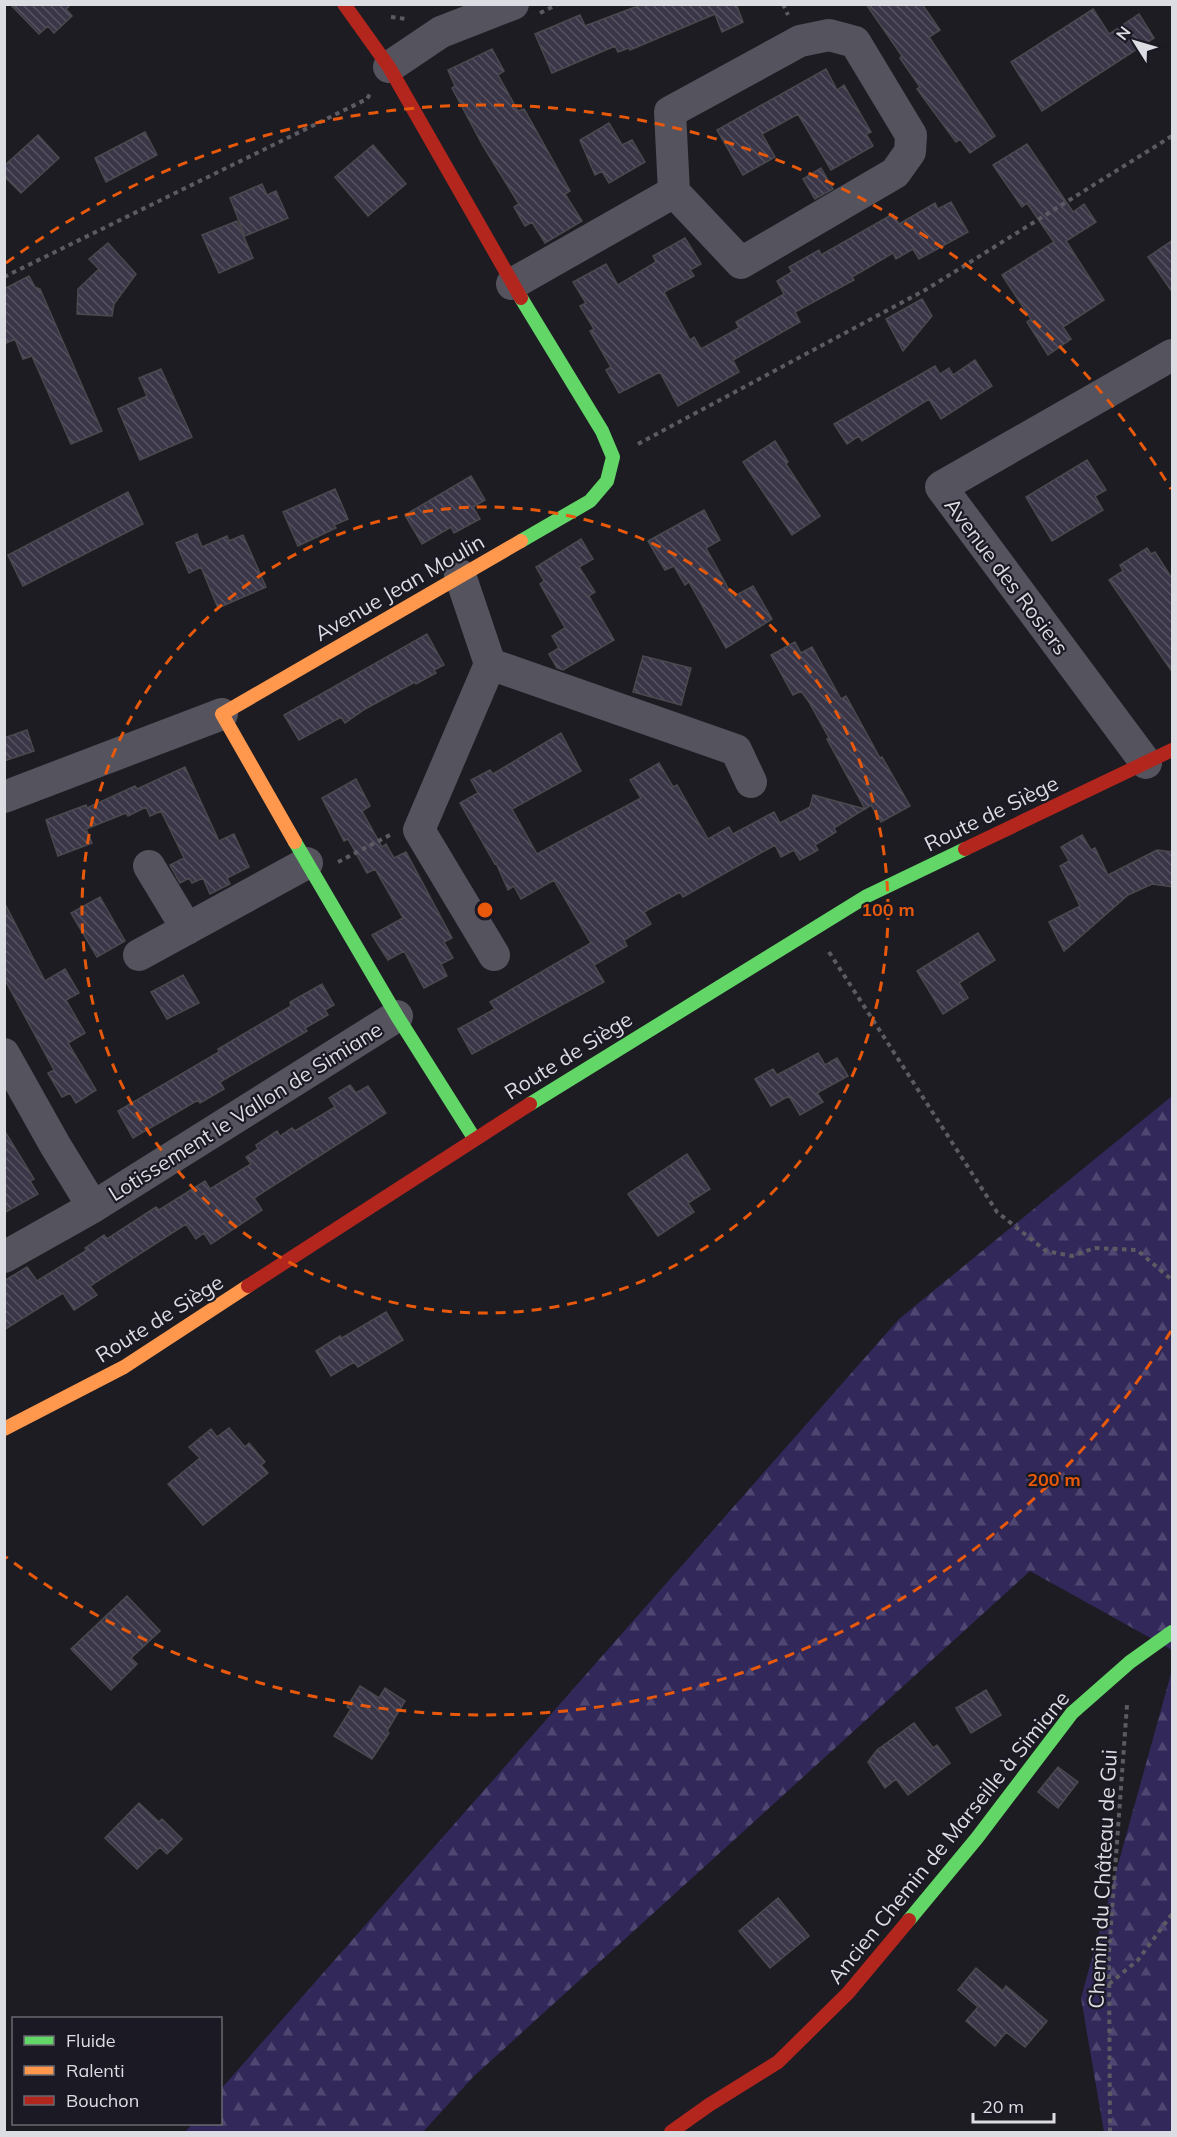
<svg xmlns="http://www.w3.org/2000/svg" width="1177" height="2137" font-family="Mulish,sans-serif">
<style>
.forest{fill:url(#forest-firs)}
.building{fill:url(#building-back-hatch);stroke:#49494e;stroke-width:1.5}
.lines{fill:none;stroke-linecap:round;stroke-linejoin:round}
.path{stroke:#5c5b63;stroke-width:4;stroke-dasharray:4.5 4.5;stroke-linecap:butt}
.street{stroke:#54535e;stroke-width:32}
.fast{stroke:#63d668;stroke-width:14}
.slow{stroke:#ff974d;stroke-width:14}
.jam{stroke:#b3261e;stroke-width:14}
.ring{fill:none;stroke:#e8590c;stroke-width:3;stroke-dasharray:10 8}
.labels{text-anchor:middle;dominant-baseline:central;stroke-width:4.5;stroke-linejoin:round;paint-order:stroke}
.street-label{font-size:21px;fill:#dcdce3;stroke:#1b1a24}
.centre{fill:#e8590c;stroke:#1b1a24;stroke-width:3}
.ring-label{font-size:18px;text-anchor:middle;font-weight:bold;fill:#e8590c;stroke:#1b1a24;stroke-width:4.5;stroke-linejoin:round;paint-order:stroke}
</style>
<defs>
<pattern id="forest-firs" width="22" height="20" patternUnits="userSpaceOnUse" patternTransform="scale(1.5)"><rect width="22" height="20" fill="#322859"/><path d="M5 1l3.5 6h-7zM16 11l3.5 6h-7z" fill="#4f4771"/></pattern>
<pattern id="building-back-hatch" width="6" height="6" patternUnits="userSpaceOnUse" patternTransform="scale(1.5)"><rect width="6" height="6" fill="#3a3647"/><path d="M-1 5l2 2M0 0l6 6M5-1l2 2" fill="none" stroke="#565261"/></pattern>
</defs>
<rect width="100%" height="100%" fill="#1d1c22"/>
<path class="forest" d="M 1172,1096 L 1172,1650 L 1030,1571 L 473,2077 L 423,2132 L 185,2132 L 192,2124 L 220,2124 L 221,2089 L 899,1319 Z
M 1172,1670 L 1172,2132 L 1104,2132 L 1081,1998 Z"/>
<path class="building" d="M 10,4 L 71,4 L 66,9 L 72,16 L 54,33 L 48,26 L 39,34 Z
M 643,4 L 736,4 L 743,22 L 722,32 L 715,14 L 630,50 L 629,48 L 618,52 L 615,46 L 552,73 L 535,34 L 580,15 L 585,26 Z
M 866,4 L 922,4 L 940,30 L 929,37 L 995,136 L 970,153 L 960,139 L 956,142 L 917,89 L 920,87 L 900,58 L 902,56 Z
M 1093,9 L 1109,34 L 1139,14 L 1154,38 L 1042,111 L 1011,62 Z
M 492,49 L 504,71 L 498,75 L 518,111 L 524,109 L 570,191 L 565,194 L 582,221 L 545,243 L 532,222 L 525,226 L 514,207 L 519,204 L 483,146 L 452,88 L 455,86 L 448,70 Z
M 826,69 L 837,90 L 844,85 L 871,132 L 866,134 L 873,146 L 831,170 L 798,114 L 762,134 L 775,157 L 743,175 L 717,130 Z
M 609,123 L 622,145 L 632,140 L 645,162 L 609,183 L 602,171 L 595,175 L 580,140 Z
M 145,132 L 157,155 L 106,182 L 95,158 Z
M 38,135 L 59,158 L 21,193 L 4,176 L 4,166 Z
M 1027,144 L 1073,212 L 1084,204 L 1096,222 L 1066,241 L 1104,300 L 1063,327 L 1071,339 L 1048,355 L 1027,322 L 1031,319 L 1002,275 L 1054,242 L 1027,203 L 1022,207 L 993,165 Z
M 373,145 L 406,184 L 368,216 L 335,177 Z
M 821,168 L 833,189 L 815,199 L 803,179 Z
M 262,184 L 267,195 L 276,191 L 288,218 L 245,236 L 230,198 Z
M 951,202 L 968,232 L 919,259 L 913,249 L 896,259 L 893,253 L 852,277 L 854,280 L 795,312 L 800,322 L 733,360 L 739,372 L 678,406 L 660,372 L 619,393 L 606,370 L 611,367 L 590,331 L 594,329 L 580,306 L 586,303 L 573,282 L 606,264 L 618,285 L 656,262 L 653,256 L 685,238 L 701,264 L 690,270 L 694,276 L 664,292 L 690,340 L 694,337 L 701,349 L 739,328 L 736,322 L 784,294 L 777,281 L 792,272 L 789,267 L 819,250 L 821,255 L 893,214 L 899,224 L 935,203 L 938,209 Z
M 237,221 L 253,258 L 219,273 L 202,235 Z
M 1173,240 L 1173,293 L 1148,257 Z
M 108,243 L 136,274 L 114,304 L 112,316 L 77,314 L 78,289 L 99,269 L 89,259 Z
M 29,276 L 35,287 L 40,289 L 102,431 L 71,444 L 32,356 L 23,359 L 15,339 L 4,344 L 4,289 Z
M 922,299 L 932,316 L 903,351 L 886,319 Z
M 975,360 L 992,386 L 941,419 L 929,399 L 862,441 L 859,436 L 847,444 L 834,424 L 935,366 L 940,374 L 949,368 L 953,375 Z
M 161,369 L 192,437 L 140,460 L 118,409 L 147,396 L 139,378 Z
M 775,441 L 788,462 L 786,464 L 820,516 L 792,535 L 743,462 Z
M 1087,460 L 1106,490 L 1095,496 L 1103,510 L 1052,541 L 1026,497 Z
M 471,476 L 485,500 L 473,507 L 480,519 L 454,533 L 451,527 L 422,544 L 405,515 Z
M 335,489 L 348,519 L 334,525 L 336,528 L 298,546 L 283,512 Z
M 128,492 L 143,524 L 23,586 L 8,555 Z
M 704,510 L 720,540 L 706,548 L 733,597 L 753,586 L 772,619 L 726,648 L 689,582 L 685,585 L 674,566 L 665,570 L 648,541 Z
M 197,534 L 202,547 L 227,536 L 229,541 L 243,535 L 266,587 L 218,608 L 201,567 L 189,573 L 176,543 Z
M 581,539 L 593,559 L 579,567 L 595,592 L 589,596 L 614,640 L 563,670 L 557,668 L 549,654 L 559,648 L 552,636 L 565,628 L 540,584 L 544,581 L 536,567 Z
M 1147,548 L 1151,554 L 1155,552 L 1173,580 L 1173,673 L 1109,580 L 1123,571 L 1120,565 Z
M 427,634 L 444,665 L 434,670 L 436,673 L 416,684 L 415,682 L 365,709 L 345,723 L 341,717 L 299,740 L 284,715 Z
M 795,642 L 801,653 L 812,647 L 841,699 L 846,696 L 880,758 L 882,757 L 910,806 L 881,822 L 871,805 L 834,828 L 836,832 L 815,845 L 818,850 L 800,860 L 794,850 L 781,857 L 775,845 L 683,897 L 680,892 L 644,912 L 651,924 L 624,940 L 627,946 L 594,965 L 604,982 L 472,1054 L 458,1029 L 495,1009 L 490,1002 L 591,943 L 554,880 L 521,899 L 514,886 L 508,890 L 496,863 L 495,864 L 460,803 L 478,793 L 471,780 L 490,770 L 493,774 L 561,733 L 581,771 L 512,809 L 537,854 L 641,798 L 630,780 L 659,763 L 673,787 L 677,785 L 708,839 L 729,827 L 733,834 L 774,812 L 780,823 L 810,807 L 813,795 L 865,809 L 827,739 L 829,738 L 809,702 L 801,691 L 793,695 L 771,655 Z
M 643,656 L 691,668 L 681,705 L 633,692 Z
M 27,730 L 34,751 L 4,761 L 4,738 Z
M 185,767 L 219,841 L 234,834 L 249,867 L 227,878 L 230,884 L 210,894 L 203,878 L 192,883 L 189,878 L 180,883 L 170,865 L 184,858 L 161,811 L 150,816 L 146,807 L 128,816 L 126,813 L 86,829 L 92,843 L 58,856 L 46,820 L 86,805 L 87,808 L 135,786 L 137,789 Z
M 356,779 L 370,806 L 362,811 L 382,847 L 386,844 L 394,858 L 406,852 L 452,938 L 444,942 L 453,958 L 441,964 L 447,976 L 424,988 L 404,951 L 388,960 L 372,935 L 403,918 L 375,869 L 367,873 L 348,839 L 344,841 L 322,798 Z
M 1082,835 L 1091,850 L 1095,848 L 1108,875 L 1157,850 L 1173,852 L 1173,887 L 1152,884 L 1128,895 L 1064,951 L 1049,922 L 1080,906 L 1060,866 L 1069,861 L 1061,847 Z
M 100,897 L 125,941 L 97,957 L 71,913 Z
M 4,902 L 45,981 L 65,969 L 79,993 L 66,1000 L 85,1033 L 68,1043 L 96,1090 L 76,1103 L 70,1093 L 62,1097 L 48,1073 L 54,1070 L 4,978 Z
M 978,933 L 995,960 L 959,983 L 968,998 L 943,1014 L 917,971 Z
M 183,975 L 199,1003 L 167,1019 L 151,992 Z
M 322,984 L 334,1005 L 325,1010 L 328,1015 L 305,1028 L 307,1031 L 220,1082 L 224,1089 L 200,1103 L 198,1100 L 133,1138 L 118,1111 L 219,1052 L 218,1049 L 291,1006 L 290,1002 Z
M 818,1053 L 825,1065 L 837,1058 L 848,1076 L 817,1093 L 823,1102 L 800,1115 L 789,1096 L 771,1106 L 755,1079 L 773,1069 L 777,1075 Z
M 350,1085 L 356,1093 L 368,1086 L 386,1113 L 254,1198 L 262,1210 L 211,1244 L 204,1233 L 196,1239 L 186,1224 L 90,1286 L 97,1295 L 74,1310 L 63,1293 L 4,1330 L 4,1281 L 27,1267 L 37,1281 L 87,1250 L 85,1248 L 104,1235 L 107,1239 L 156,1207 L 159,1210 L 205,1181 L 210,1189 L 251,1164 L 246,1157 L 258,1149 L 256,1145 L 277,1131 L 280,1136 L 292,1128 L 295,1131 L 335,1107 L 329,1098 Z
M 4,1130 L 34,1179 L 30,1181 L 38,1194 L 4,1213 Z
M 687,1154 L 710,1189 L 688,1203 L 694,1212 L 658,1236 L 628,1194 Z
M 386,1312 L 403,1340 L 358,1367 L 354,1362 L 331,1376 L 316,1351 L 340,1336 L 342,1338 Z
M 229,1428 L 245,1447 L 249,1443 L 265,1462 L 261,1465 L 268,1473 L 203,1525 L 168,1484 L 200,1458 L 189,1447 L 211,1429 L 217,1437 Z
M 127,1596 L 160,1631 L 131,1658 L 137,1664 L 111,1690 L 71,1649 Z
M 360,1686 L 379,1698 L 385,1688 L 405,1701 L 387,1731 L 389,1733 L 372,1759 L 334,1736 L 351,1709 L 347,1707 Z
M 986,1690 L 1001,1715 L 971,1733 L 956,1708 Z
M 914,1723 L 933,1748 L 937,1745 L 950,1763 L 908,1795 L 896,1779 L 885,1788 L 868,1762 L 877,1750 Z
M 1058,1767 L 1078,1782 L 1058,1808 L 1038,1792 Z
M 139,1803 L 159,1822 L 162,1819 L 182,1839 L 167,1854 L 160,1847 L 137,1869 L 105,1838 Z
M 778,1898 L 809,1936 L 770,1968 L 739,1931 Z
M 976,1968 L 1003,1991 L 1006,1986 L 1047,2021 L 1025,2047 L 1006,2032 L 995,2046 L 966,2021 L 978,2007 L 958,1990 Z"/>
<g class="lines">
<path class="path" d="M 783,4 L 788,15
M 540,13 L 558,4
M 391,17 L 407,19
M 4,277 L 367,99 L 371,92
M 638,444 L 927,289 L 1172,136
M 338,862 L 390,835
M 829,952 L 997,1212 L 1046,1251 L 1072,1256 L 1095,1248 L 1137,1250 L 1172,1280
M 1109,1984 L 1138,1960 L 1172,1914
M 1110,2132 L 1109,1952 L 1127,1705"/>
<path class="street" d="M 829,35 L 855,42 L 911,135 L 910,152 L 895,173 L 741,263 L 674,192 L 670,112 L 800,41 Z
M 389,67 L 441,32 L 513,4
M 512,284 L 674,192
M 460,575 L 490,664 L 736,750 L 751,782
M 490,664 L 419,830 L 494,955
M 1146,763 L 941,487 L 1172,355
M 4,797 L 222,714
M 149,866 L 187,929
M 139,955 L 307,863
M 4,1054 L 55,1145 L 93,1207 L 397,1016
M 4,1257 L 93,1207"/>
<path class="fast" d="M 521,298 L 602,431 L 613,457 L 607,481 L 590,501 L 521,541
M 295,842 L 397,1016 L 474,1138
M 530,1104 L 867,896 L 965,849
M 909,1920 L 977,1838 L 1072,1713 L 1130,1662 L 1172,1632"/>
<path class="slow" d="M 295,842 L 222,714 L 521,541
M 4,1429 L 124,1367 L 248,1286"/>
<path class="jam" d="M 344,4 L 389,67 L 521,298
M 965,849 L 1172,750
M 248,1286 L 530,1104
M 671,2132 L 709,2105 L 778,2062 L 848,1993 L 909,1920"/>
</g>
<g class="ring">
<circle cx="485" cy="910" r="403"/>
<path d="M1171 1331A805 805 0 0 1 6 1557M6 263A805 805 0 0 1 1171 489"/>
</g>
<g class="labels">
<g class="street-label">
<text transform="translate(1007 576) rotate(53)">Avenue des Rosiers</text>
<text transform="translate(399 587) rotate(-30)">Avenue Jean Moulin</text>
<text transform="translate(991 813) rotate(-26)">Route de Siège</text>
<text transform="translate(568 1055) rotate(-32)">Route de Siège</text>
<text transform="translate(245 1111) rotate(-32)">Lotissement le Vallon de Simiane</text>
<text transform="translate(159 1318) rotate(-32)">Route de Siège</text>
<text transform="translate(948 1837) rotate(-51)">Ancien Chemin de Marseille à Simiane</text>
<text transform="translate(1102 1879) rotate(-87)">Chemin du Château de Gui</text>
</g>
</g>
<circle cx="485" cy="910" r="9" class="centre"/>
<g class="ring-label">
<text x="888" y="916">100 m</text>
<text x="1054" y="1486">200 m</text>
</g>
<rect width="1177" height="2137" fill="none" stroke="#dcdce3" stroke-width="12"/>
<rect x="12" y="2017" width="210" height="108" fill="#1b1a24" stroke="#686870" stroke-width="1.5"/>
<rect x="24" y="2036" width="30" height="9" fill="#63d668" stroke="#686870" stroke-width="1.5"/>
<text x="66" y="2047" font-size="18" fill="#dcdce3">Fluide</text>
<rect x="24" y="2066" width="30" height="9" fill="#ff974d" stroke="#686870" stroke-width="1.5"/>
<text x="66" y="2077" font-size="18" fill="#dcdce3">Ralenti</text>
<rect x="24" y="2096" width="30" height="9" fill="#b3261e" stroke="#686870" stroke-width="1.5"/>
<text x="66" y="2107" font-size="18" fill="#dcdce3">Bouchon</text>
<g transform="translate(1135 42) rotate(307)" stroke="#1b1a24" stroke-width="4.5" paint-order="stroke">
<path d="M0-4.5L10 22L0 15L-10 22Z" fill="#dcdce3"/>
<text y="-9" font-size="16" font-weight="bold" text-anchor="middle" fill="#dcdce3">N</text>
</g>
<path d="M973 2113v9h81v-9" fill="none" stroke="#dcdce3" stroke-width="3"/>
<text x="982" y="2113" font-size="18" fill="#dcdce3" stroke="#1b1a24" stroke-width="4.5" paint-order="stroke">20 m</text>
</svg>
